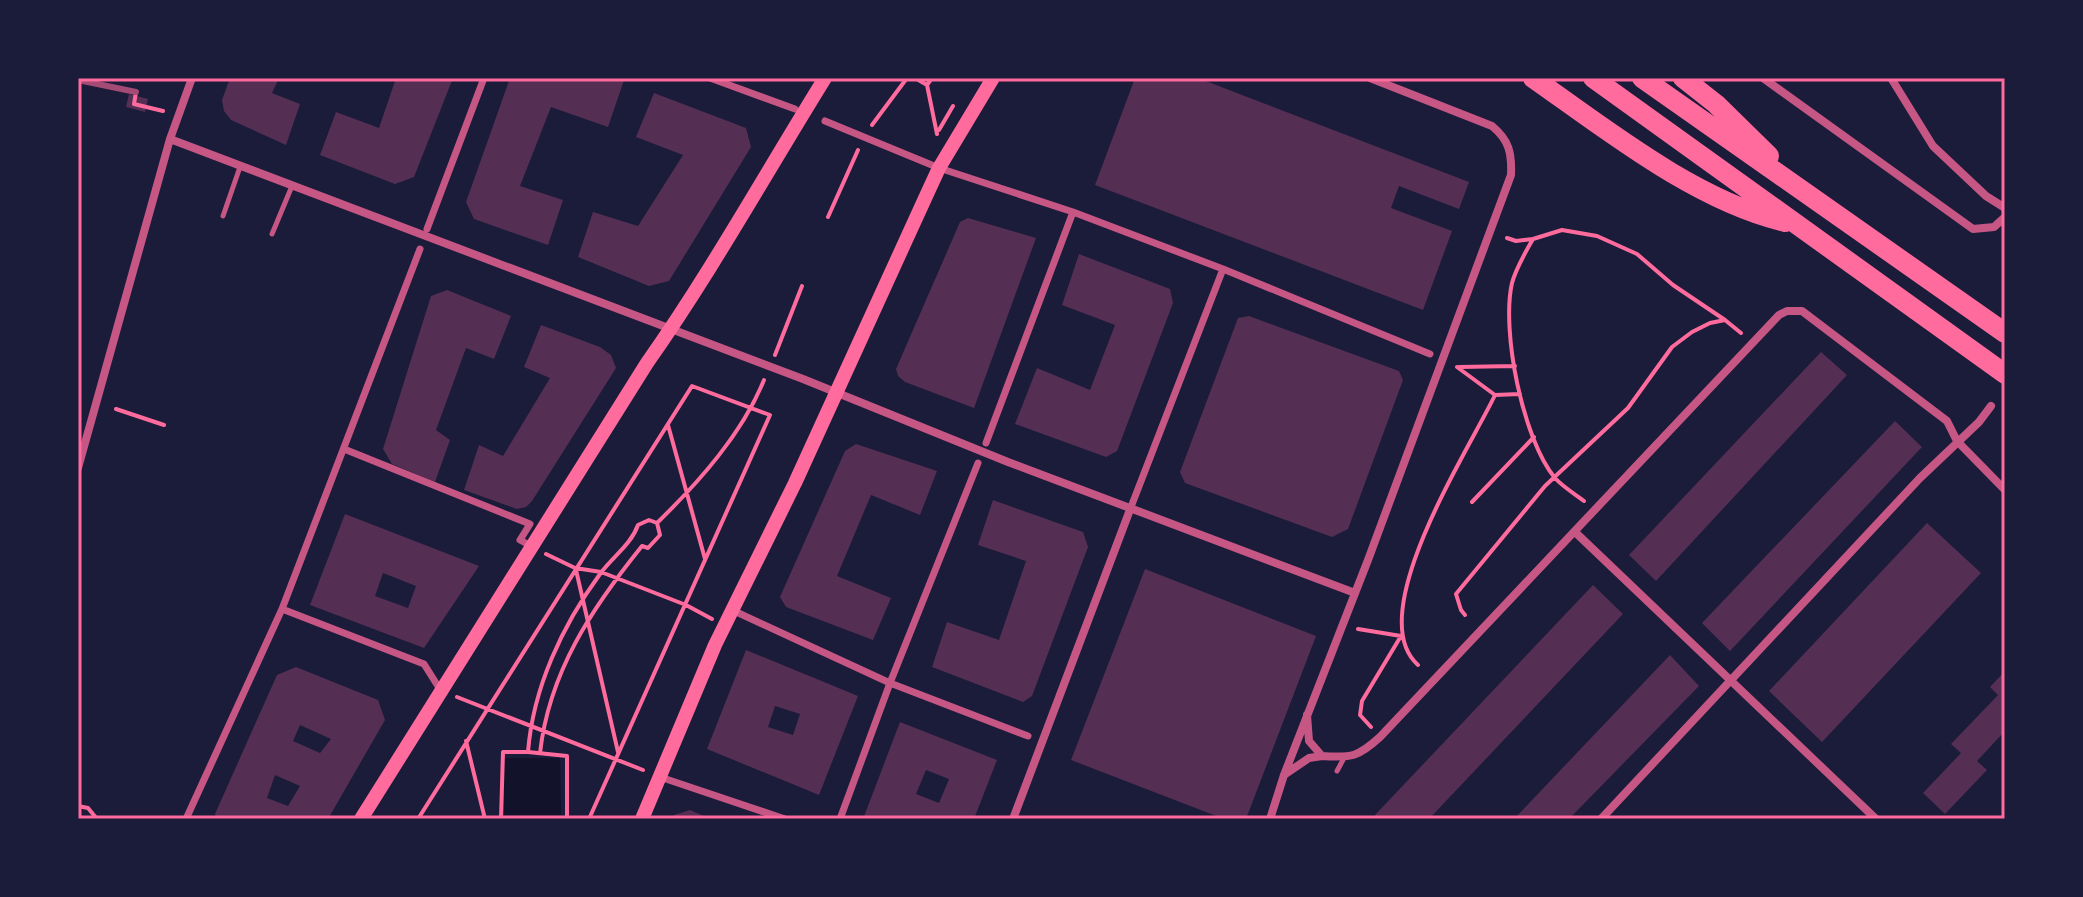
<svg xmlns="http://www.w3.org/2000/svg" width="2083" height="897" font-family="Barlow,sans-serif">
<style>
.water{fill:#12122b}
.building{fill:#542f53;fill-rule:evenodd}
.lines{fill:none;stroke-linecap:round;stroke-linejoin:round}
.path{stroke:#ff6b9d;stroke-width:4}
.service{stroke:#c65784;stroke-width:5}
.pedestrian{stroke:#c65784;stroke-width:7}
.minor{stroke:#c65784;stroke-width:8}
.secondary{stroke:#ff6b9d;stroke-width:14}
.motorway{stroke:#ff6b9d;stroke-width:20}
.rail{stroke:#a44b75;stroke-width:6}
.neatline{fill:none;stroke:#ff6b9d;stroke-width:3}
</style>
<rect width="100%" height="100%" fill="#1b1b3a"/>
<path class="water" d="M 504,758 L 560,758 L 561,815 L 504,815 Z"/>
<path class="building" d="M 230,78 L 279,78 L 272,93 L 300,104 L 286,145 L 231,120 L 224,111 L 222,100 Z
M 396,78 L 453,78 L 414,177 L 395,184 L 320,155 L 336,112 L 379,128 Z
M 510,78 L 618,78 L 624,80 L 608,127 L 551,107 L 520,186 L 563,200 L 548,245 L 474,219 L 466,202 Z
M 1135,78 L 1198,78 L 1469,182 L 1459,209 L 1399,186 L 1391,208 L 1452,231 L 1423,310 L 1095,185 Z
M 654,93 L 746,128 L 751,147 L 669,281 L 649,286 L 578,257 L 593,212 L 638,226 L 683,155 L 636,137 Z
M 129,94 L 148,99 L 145,112 L 126,107 Z
M 968,218 L 1036,238 L 974,408 L 905,382 L 898,376 L 896,369 L 960,222 Z
M 1079,254 L 1170,289 L 1173,303 L 1117,451 L 1106,457 L 1015,424 L 1037,368 L 1090,390 L 1115,325 L 1062,305 Z
M 447,290 L 511,316 L 494,359 L 466,348 L 436,430 L 450,440 L 435,482 L 392,464 L 383,449 L 431,296 Z
M 1249,316 L 1399,371 L 1403,380 L 1348,529 L 1332,537 L 1185,483 L 1180,472 L 1238,318 Z
M 541,325 L 600,347 L 611,355 L 616,368 L 532,501 L 526,507 L 517,509 L 464,490 L 479,445 L 503,456 L 550,378 L 524,367 Z
M 1821,352 L 1847,375 L 1656,581 L 1629,555 Z
M 1895,421 L 1922,447 L 1730,651 L 1702,623 Z
M 856,444 L 937,471 L 920,515 L 871,495 L 837,576 L 891,598 L 873,640 L 786,607 L 780,597 L 845,451 Z
M 993,500 L 1083,532 L 1088,547 L 1032,696 L 1023,702 L 932,667 L 947,622 L 999,640 L 1026,561 L 978,545 Z
M 345,514 L 479,566 L 424,648 L 310,605 ZM 383,573 L 416,586 L 408,608 L 375,596 Z
M 1927,523 L 1981,573 L 1822,742 L 1769,691 Z
M 1145,569 L 1316,636 L 1246,819 L 1224,819 L 1071,760 Z
M 1593,585 L 1623,614 L 1429,819 L 1379,819 L 1375,815 Z
M 746,650 L 858,696 L 819,795 L 707,749 ZM 775,706 L 800,714 L 793,735 L 768,727 Z
M 1670,655 L 1699,686 L 1569,819 L 1514,819 Z
M 296,667 L 378,700 L 385,720 L 328,819 L 216,819 L 215,814 L 277,675 ZM 300,725 L 331,739 L 320,753 L 293,741 ZM 275,775 L 300,786 L 288,806 L 267,798 Z
M 2005,671 L 2005,731 L 1977,761 L 1987,770 L 1945,814 L 1923,793 L 1961,753 L 1951,744 L 1998,695 L 1990,687 Z
M 900,722 L 997,760 L 974,819 L 863,819 ZM 926,770 L 949,779 L 939,803 L 916,794 Z
M 690,810 L 711,819 L 672,819 L 674,815 Z"/>
<g class="lines">
<path class="path" d="M 915,78 L 927,85 L 932,78
M 927,85 L 937,134
M 136,92 L 134,104 L 163,111
M 872,125 L 907,78
M 939,130 L 953,106
M 828,217 L 858,150
M 1507,238 L 1516,241 L 1533,239 L 1562,230 L 1597,236 L 1637,254 L 1673,285 L 1725,320
M 1533,239 C 1525,253 1516,268 1512,283 C 1501,331 1523,440 1555,478 C 1563,487 1575,494 1584,501
M 775,355 L 802,286
M 1457,367 L 1495,395 L 1520,394
M 1459,367 L 1515,366
M 116,409 L 164,425
M 668,425 L 705,559
M 1472,502 L 1534,437
M 546,554 L 575,568 L 601,572 L 686,605 L 712,619
M 576,570 L 618,752
M 1465,615 L 1461,610 L 1456,594 L 1545,486 L 1628,408 L 1672,347 L 1692,332 L 1710,323 L 1725,320 L 1741,333
M 1358,629 L 1401,636 L 1362,701 L 1360,715 L 1371,727
M 1418,665 C 1361,615 1470,448 1495,395
M 457,697 L 643,770
M 466,741 L 485,819
M 528,752 L 567,756 L 567,819
M 540,753 C 549,672 592,608 642,546 L 648,548 L 660,535 L 657,523
M 78,806 L 88,808 L 97,819
M 418,819 L 692,386 L 770,415 L 589,819
M 501,819 L 503,752 L 528,752 C 533,688 562,626 600,574 C 612,557 631,545 638,525 L 649,520 L 657,523 C 699,482 742,434 764,380"/>
<path class="service" d="M 223,216 L 240,167
M 272,234 L 292,186
M 1337,771 L 1344,758"/>
<path class="pedestrian" d="M 710,78 L 795,109
M 825,121 L 939,168 L 1073,212 L 1223,269 L 1430,354
M 427,229 L 484,78
M 986,443 L 1073,212
M 344,449 L 530,524 L 520,540 L 531,546
M 1131,507 L 1223,269
M 282,609 L 424,664 L 441,691
M 732,610 L 890,683 L 1028,736
M 660,777 L 785,819
M 186,819 L 282,609 L 420,249
M 840,819 L 890,683 L 978,463"/>
<path class="minor" d="M 1763,78 L 1973,229 L 1994,227 L 2005,217
M 1891,78 L 1933,146 L 1986,196 L 2005,208
M 170,139 L 803,379 L 1008,462 L 1355,593
M 78,468 L 170,139 L 192,78
M 1575,532 L 1876,819
M 1307,715 L 1309,741 L 1322,756 C 1352,758 1358,757 1380,737 L 1779,315 L 1787,311 L 1802,311 L 1947,421 L 1957,441 L 2005,490
M 1284,775 L 1309,758 L 1322,756
M 1013,819 L 1131,507
M 1270,819 L 1284,775 L 1368,560 L 1511,175 C 1512,153 1509,140 1492,126 L 1370,78
M 1601,819 L 1920,478 L 1979,422 L 1991,406"/>
<path class="secondary" d="M 361,819 L 647,363 C 711,272 766,173 825,78
M 642,819 L 715,645 L 795,483 L 927,194 L 939,168 L 993,78"/>
<path class="motorway" d="M 1533,78 C 1607,130 1696,201 1785,222
M 1593,78 L 2005,374
M 1642,78 L 2005,333
M 1683,78 L 1716,104 L 1769,156"/>
<path class="rail" d="M 78,80 L 136,92"/>
</g>
<rect width="2083" height="897" fill="none" stroke="#1b1b3a" stroke-width="160"/>
<rect x="80" y="80" width="1923" height="737" class="neatline"/>
</svg>
